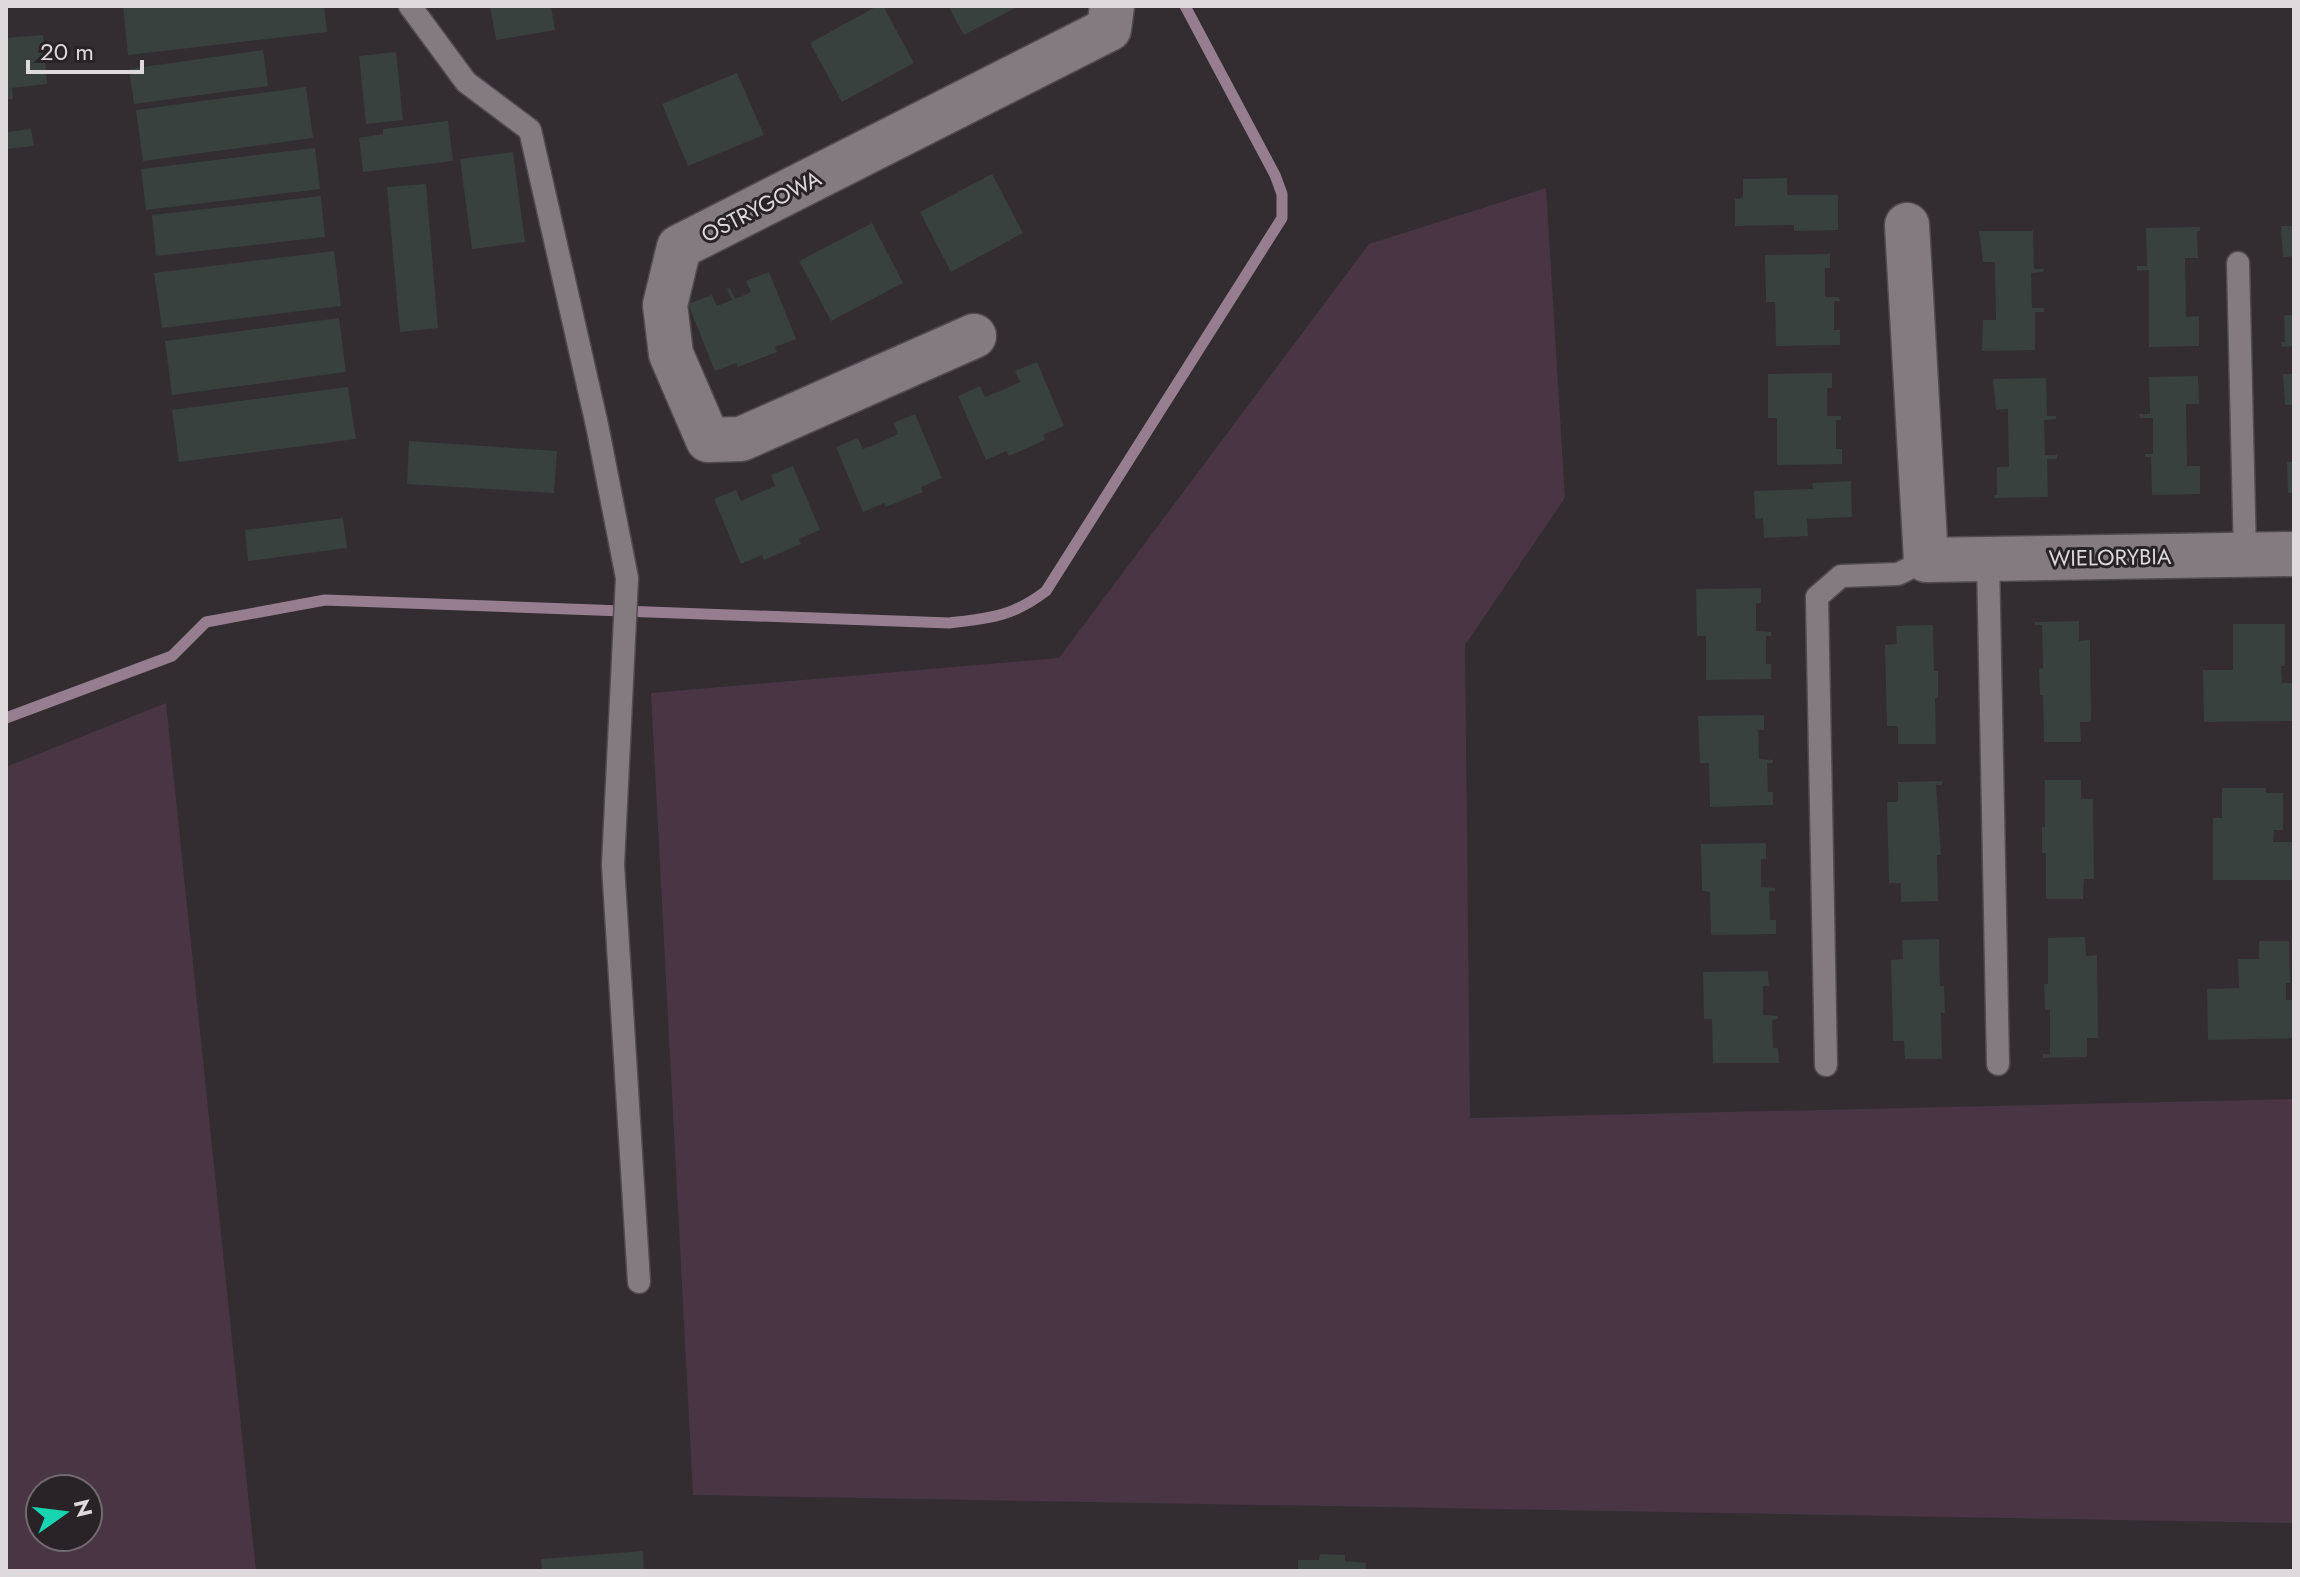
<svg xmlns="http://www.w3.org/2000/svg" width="2300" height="1577" font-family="Jost,sans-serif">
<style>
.green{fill:#4a3545;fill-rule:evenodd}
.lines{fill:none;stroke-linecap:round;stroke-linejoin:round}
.stream{stroke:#967e90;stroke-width:11}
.building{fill:#38413e}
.service-casing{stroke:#514b50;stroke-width:25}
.minor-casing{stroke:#514b50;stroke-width:47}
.service{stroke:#837b80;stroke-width:22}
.minor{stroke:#837b80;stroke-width:44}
.labels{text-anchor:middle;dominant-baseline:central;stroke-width:6;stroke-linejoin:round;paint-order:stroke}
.street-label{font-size:22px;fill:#ddd9dc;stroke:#292227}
</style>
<rect width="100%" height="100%" fill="#332c31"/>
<path class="green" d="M 1546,188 L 1565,498 L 1465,645 L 1470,1118 L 2294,1099 L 2294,1523 L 693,1495 L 651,693 L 1059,658 L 1369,244 Z
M 166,703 L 256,1571 L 6,1571 L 6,767 ZM 40,1489 L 88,1489 L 88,1537 L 40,1537 Z"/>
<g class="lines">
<path class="stream" d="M 6,718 L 172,656 L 206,622 L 325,600 L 949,623 C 990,618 1012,617 1046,591 L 1282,218 L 1282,194 L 1275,175 L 1185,6"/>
</g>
<path class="building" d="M 123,6 L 324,6 L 327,32 L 128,55 Z
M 490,6 L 551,6 L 555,30 L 496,40 Z
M 877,6 L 883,6 L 914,63 L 842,102 L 810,43 Z
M 948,6 L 1019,6 L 964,35 Z
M 43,35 L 47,84 L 12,88 L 13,99 L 6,99 L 6,38 Z
M 263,50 L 268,86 L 134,104 L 129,69 Z
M 396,52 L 403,120 L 366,124 L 359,56 Z
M 737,73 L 764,135 L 688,166 L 662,104 Z
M 306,87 L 313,138 L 143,161 L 136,110 Z
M 448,121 L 453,161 L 363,172 L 359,138 L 383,134 L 383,129 Z
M 31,129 L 34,146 L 6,149 L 6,132 Z
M 315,148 L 320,189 L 146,210 L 141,169 Z
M 513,152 L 525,242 L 472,249 L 460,159 Z
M 992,174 L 1023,233 L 951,272 L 920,212 Z
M 1787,178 L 1787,195 L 1838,195 L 1838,230 L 1794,231 L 1794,225 L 1735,226 L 1735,199 L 1743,198 L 1743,179 Z
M 426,184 L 438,328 L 400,332 L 387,187 Z
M 321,196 L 325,237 L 156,256 L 152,215 Z
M 872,223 L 903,283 L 831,321 L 799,261 Z
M 2281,226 L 2294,226 L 2294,256 L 2283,257 Z
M 2200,227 L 2200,231 L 2197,231 L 2198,258 L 2185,258 L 2186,317 L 2199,316 L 2199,346 L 2149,347 L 2149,270 L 2137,271 L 2137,266 L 2147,266 L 2146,228 Z
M 1979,231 L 2033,231 L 2034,269 L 2044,269 L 2043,272 L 2031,273 L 2032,308 L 2044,308 L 2044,312 L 2035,312 L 2035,350 L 1982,351 L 1983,320 L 1996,320 L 1995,262 L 1983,262 Z
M 334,251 L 341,306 L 162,328 L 154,273 Z
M 1830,254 L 1830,268 L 1825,268 L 1825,297 L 1839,297 L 1840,301 L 1834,301 L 1834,330 L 1840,330 L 1840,345 L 1776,346 L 1775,302 L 1766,302 L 1765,255 Z
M 769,272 L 796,339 L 775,347 L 777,352 L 738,367 L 736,363 L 715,371 L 688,304 L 712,295 L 717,306 L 732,300 L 727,289 L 730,288 L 735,299 L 751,292 L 746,281 Z
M 2284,315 L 2294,315 L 2294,346 L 2282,347 L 2281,342 L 2285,342 Z
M 339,318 L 346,372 L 172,395 L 165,341 Z
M 1037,362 L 1064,426 L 1043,435 L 1045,440 L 1009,456 L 1006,451 L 986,460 L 958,396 L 980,386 L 985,397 L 1003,390 L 1020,382 L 1015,371 Z
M 1832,373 L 1832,388 L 1827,388 L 1827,416 L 1841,416 L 1841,420 L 1836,420 L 1836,449 L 1842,449 L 1842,464 L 1777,465 L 1777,418 L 1768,418 L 1768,374 Z
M 2283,374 L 2294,374 L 2294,405 L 2285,405 Z
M 2198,376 L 2199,404 L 2186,404 L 2187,466 L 2200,466 L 2200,494 L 2152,495 L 2151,457 L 2145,457 L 2145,454 L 2153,454 L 2153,418 L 2140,418 L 2139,414 L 2150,414 L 2149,377 Z
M 2046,378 L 2047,416 L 2056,416 L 2056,419 L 2044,420 L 2045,455 L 2057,455 L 2057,459 L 2047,459 L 2048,497 L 1995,498 L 1994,495 L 1997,495 L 1997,467 L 2009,467 L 2008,421 L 2008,409 L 1996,410 L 1993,379 Z
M 348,387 L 356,439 L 179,462 L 172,410 Z
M 915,414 L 942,478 L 921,487 L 923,492 L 886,507 L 884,503 L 863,512 L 836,447 L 858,438 L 863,449 L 881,442 L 898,434 L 893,423 Z
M 409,441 L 557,451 L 554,493 L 407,484 Z
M 2287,462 L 2294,462 L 2294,493 L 2288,493 Z
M 793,466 L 820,530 L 799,539 L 801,544 L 764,560 L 762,555 L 741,564 L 714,499 L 736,490 L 741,501 L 775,486 L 771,475 Z
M 1851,481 L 1852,517 L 1807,519 L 1808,536 L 1764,538 L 1763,518 L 1755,519 L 1754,491 L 1813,489 L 1812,483 Z
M 343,518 L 347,548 L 248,561 L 245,530 Z
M 1761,588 L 1761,603 L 1756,603 L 1756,631 L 1771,632 L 1771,636 L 1766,636 L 1766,664 L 1771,664 L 1771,679 L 1706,680 L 1706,636 L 1697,636 L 1696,589 Z
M 2079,621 L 2079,641 L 2090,640 L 2091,722 L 2080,722 L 2081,742 L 2044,742 L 2043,695 L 2040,695 L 2039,669 L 2043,668 L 2042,625 L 2035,625 L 2035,622 Z
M 2233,624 L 2285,624 L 2285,666 L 2281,666 L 2282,683 L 2294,683 L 2294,721 L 2204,722 L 2203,670 L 2233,670 Z
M 1933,625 L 1934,671 L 1938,671 L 1938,698 L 1935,698 L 1936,744 L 1898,744 L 1898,726 L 1887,726 L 1885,645 L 1897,644 L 1896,626 Z
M 1764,715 L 1764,730 L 1758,730 L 1759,759 L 1773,760 L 1773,763 L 1767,763 L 1768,792 L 1773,792 L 1773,805 L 1710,807 L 1709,763 L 1700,763 L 1698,716 Z
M 2045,780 L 2081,780 L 2081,799 L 2093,799 L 2094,879 L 2084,879 L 2083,899 L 2046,899 L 2046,853 L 2042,853 L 2042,827 L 2045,827 Z
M 1942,781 L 1942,785 L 1936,785 L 1941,855 L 1937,855 L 1938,901 L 1901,902 L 1901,883 L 1889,883 L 1887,802 L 1898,802 L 1898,782 Z
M 2222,788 L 2266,788 L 2266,793 L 2283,793 L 2283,830 L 2274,830 L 2273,842 L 2294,842 L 2294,880 L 2213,880 L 2213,818 L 2222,818 Z
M 1766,843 L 1766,859 L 1761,859 L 1761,887 L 1775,888 L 1775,891 L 1769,891 L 1770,920 L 1776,920 L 1776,934 L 1711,935 L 1710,892 L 1702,891 L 1701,844 Z
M 2085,937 L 2086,956 L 2097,955 L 2098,1038 L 2087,1038 L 2087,1057 L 2043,1058 L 2043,1054 L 2050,1054 L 2050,1010 L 2045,1010 L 2044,984 L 2048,984 L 2048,938 Z
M 1939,939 L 1940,986 L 1944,986 L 1945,1013 L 1941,1013 L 1942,1059 L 1905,1059 L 1904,1041 L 1893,1041 L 1891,960 L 1903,959 L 1902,940 Z
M 2259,941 L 2289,941 L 2290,983 L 2286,983 L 2286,1000 L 2294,1000 L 2294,1038 L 2208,1040 L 2207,989 L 2239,988 L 2238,959 L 2259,959 Z
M 1768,971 L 1769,986 L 1763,986 L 1763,1015 L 1778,1016 L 1778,1019 L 1772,1020 L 1773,1048 L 1778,1048 L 1779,1063 L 1713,1063 L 1712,1019 L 1704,1019 L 1703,972 Z
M 643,1551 L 644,1571 L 542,1571 L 541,1559 Z
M 1320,1554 L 1345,1555 L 1345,1561 L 1366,1563 L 1365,1571 L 1298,1571 L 1298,1560 L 1319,1560 Z"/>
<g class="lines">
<g class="service-casing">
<path id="service" d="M 410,6 L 466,82 L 530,130 L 597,425 L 627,578 L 613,865 L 639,1282
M 2238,263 L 2245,555
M 1988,559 L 1998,1064
M 1826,1065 L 1817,597 L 1841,576 L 1898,574 L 1926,560"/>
</g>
<g class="minor-casing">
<path id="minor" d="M 1907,225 L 1926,560 L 2294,554
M 974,336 L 741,439 L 708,440 L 671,354 L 665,305 L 679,247 L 1109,29 L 1112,6"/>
</g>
<use href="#service" class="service"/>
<use href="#minor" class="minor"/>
</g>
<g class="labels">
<g class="street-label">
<text transform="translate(761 206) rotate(-27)">OSTRYGOWA</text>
<text transform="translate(2110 557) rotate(-1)">WIELORYBIA</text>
</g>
</g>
<rect width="2300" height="1577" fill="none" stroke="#ddd9dc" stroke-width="16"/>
<g transform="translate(64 1513) rotate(76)"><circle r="38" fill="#292227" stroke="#716b6f" stroke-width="2"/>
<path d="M0-6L14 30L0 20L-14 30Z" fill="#18d5b2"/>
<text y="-12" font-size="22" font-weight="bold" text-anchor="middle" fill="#ddd9dc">N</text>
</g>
<path d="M28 60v12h114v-12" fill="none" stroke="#ddd9dc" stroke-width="4"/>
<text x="40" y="60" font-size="24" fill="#ddd9dc" stroke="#292227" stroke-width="6" paint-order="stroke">20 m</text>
</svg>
